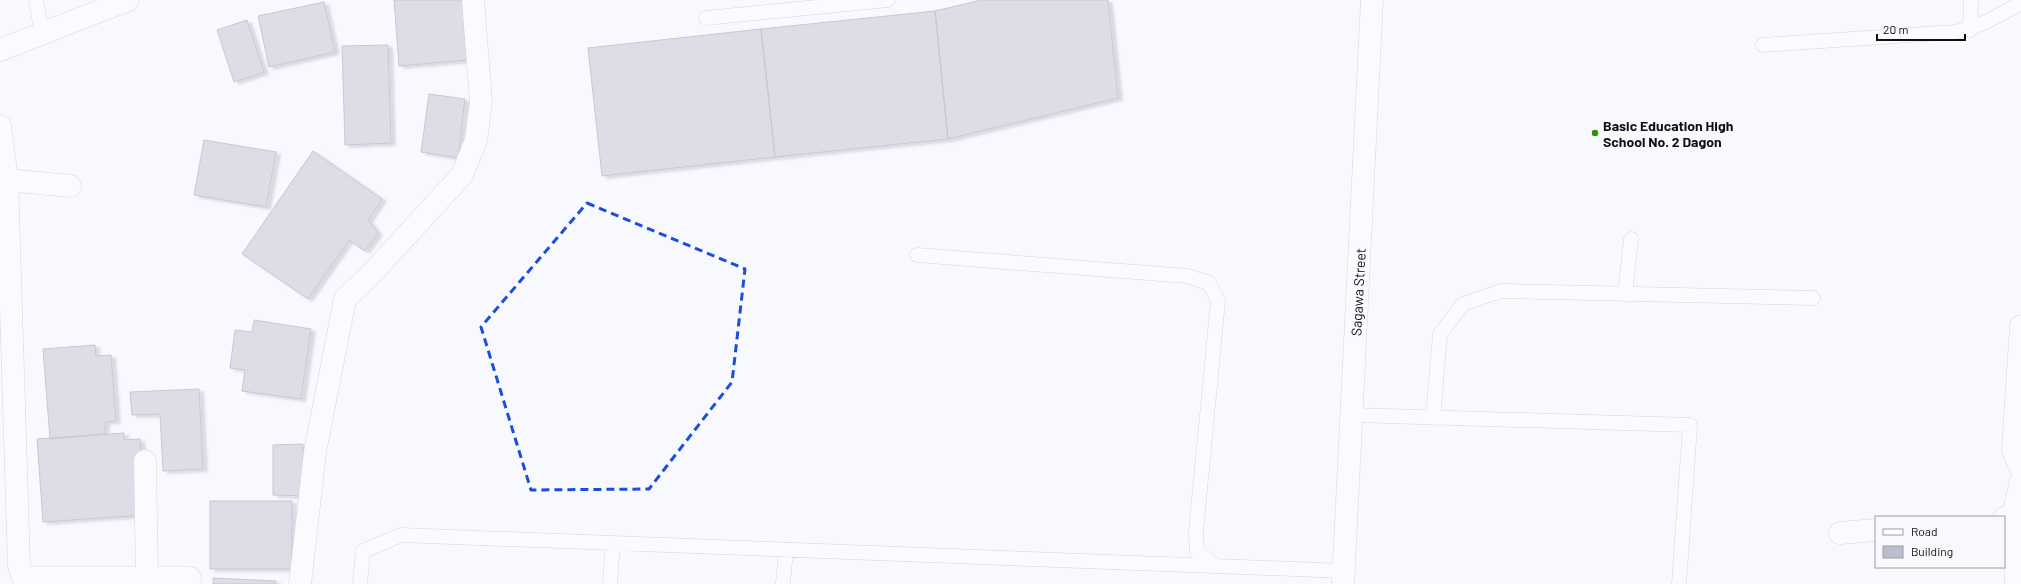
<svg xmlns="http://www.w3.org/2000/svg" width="2021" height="584" font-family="Barlow,sans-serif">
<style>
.building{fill:#bcbdcd;stroke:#8c8d9c;filter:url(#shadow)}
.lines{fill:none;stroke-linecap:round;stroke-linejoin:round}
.service-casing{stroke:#abacbb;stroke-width:15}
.minor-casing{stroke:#abacbb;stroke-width:23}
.secondary-casing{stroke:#abacbb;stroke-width:23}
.service{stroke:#fff;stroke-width:14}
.minor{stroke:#fff;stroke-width:22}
.secondary{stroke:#fff;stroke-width:22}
.marked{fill:none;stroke:#1d4ed8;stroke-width:3;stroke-dasharray:8 5;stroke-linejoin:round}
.poi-dot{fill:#369001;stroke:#f8f8ff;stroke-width:1.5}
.labels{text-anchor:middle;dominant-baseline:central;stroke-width:4;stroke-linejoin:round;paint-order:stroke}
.poi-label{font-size:14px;font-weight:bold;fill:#0f0f15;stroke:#f8f8ff;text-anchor:start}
.street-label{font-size:14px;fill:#0f0f15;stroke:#f8f8ff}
</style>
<defs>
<filter id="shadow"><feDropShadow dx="4.5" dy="2.5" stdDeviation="1" flood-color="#0004"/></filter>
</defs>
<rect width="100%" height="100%" fill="#f8f8ff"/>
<path class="building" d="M 394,0 L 462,0 L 467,60 L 399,66 Z
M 981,0 L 1108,0 L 1118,98 L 948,139 L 935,11 Z
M 324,2 L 335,52 L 269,67 L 258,16 Z
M 935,11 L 948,139 L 775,157 L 761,29 Z
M 247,20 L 264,72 L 234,82 L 217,30 Z
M 761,29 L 775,157 L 602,176 L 588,48 Z
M 388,45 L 391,143 L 345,145 L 342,46 Z
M 429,94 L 465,99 L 458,158 L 421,152 Z
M 204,140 L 276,152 L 266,207 L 194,195 Z
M 313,151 L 382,199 L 368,220 L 378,233 L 365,251 L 349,240 L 308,299 L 242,254 Z
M 254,320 L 311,329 L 301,399 L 242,391 L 245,370 L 230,368 L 235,330 L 252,332 Z
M 95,345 L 96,356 L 111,355 L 116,421 L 105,422 L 105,434 L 50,439 L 43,349 Z
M 199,389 L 203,469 L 163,471 L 160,414 L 132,415 L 130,392 Z
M 124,433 L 124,440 L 140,439 L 144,515 L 43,522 L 37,439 Z
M 303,444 L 303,496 L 273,495 L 273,445 Z
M 210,501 L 292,501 L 292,569 L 210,569 Z
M 213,578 L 276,581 L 276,584 L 213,584 Z"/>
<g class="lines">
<g class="service-casing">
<path id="service" d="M 36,0 L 42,34
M 706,18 L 888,0
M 1970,30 L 1971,0
M 1763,45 L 1955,32 C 1979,28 1999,15 2021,3
M 917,255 L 1187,276 L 1209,283 L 1218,301 L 1196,531 L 1197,552 L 1216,566 L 1344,571
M 1625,294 L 1631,239
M 1353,415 L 1690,425 L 1679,584
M 1433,418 L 1440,334 L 1463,304 L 1501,291 L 1813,298
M 360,584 L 363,551 L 401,535 L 1216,566
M 610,584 L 613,543
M 783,584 L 786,550"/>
</g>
<g class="minor-casing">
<path id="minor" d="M 0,126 L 7,180 L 19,566 L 23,578 L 190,578
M 7,180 L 70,186
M 2021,326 L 2013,450 L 2021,469
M 145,461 L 147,578
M 2013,517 L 2016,584
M 2004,518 L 2013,517 L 2021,481
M 1840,533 L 1876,530
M 300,584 L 315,452 L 345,299 L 373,272 L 462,175 L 476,140 L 481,102 L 473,0
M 1343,584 L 1372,0"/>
</g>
<g class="secondary-casing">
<path id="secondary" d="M 0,50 L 128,0"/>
</g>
<use href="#service" class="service"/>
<use href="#minor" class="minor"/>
<use href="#secondary" class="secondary"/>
</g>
<path d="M0 0H2021V584H0ZM 587,203 L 745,269 L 732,382 L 649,489 L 531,490 L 481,327 Z" fill="#f8f8ff" fill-opacity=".55" fill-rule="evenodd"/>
<path class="marked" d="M 587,203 L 745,269 L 732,382 L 649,489 L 531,490 L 481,327 Z"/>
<circle class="poi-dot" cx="1595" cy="133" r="4"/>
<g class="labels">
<g class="poi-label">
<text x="1603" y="125">Basic Education High<tspan x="1603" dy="16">School No. 2 Dagon</tspan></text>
</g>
<g class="street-label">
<text transform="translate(1358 292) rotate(-87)">Sagawa Street</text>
</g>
</g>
<rect x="1875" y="516" width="130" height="52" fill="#f8f8ff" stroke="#9b9ba1"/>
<rect x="1883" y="529" width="20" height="6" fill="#ffffff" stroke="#9b9ba1"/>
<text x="1911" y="536" font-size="12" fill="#0f0f15">Road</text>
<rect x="1883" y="546" width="20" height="12" fill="#bcbdcd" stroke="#9b9ba1"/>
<text x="1911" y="556" font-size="12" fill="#0f0f15">Building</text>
<path d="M1877 34v6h88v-6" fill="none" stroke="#0f0f15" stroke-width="2"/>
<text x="1883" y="34" font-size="12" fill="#0f0f15" stroke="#f8f8ff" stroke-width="3" paint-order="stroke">20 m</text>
</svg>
